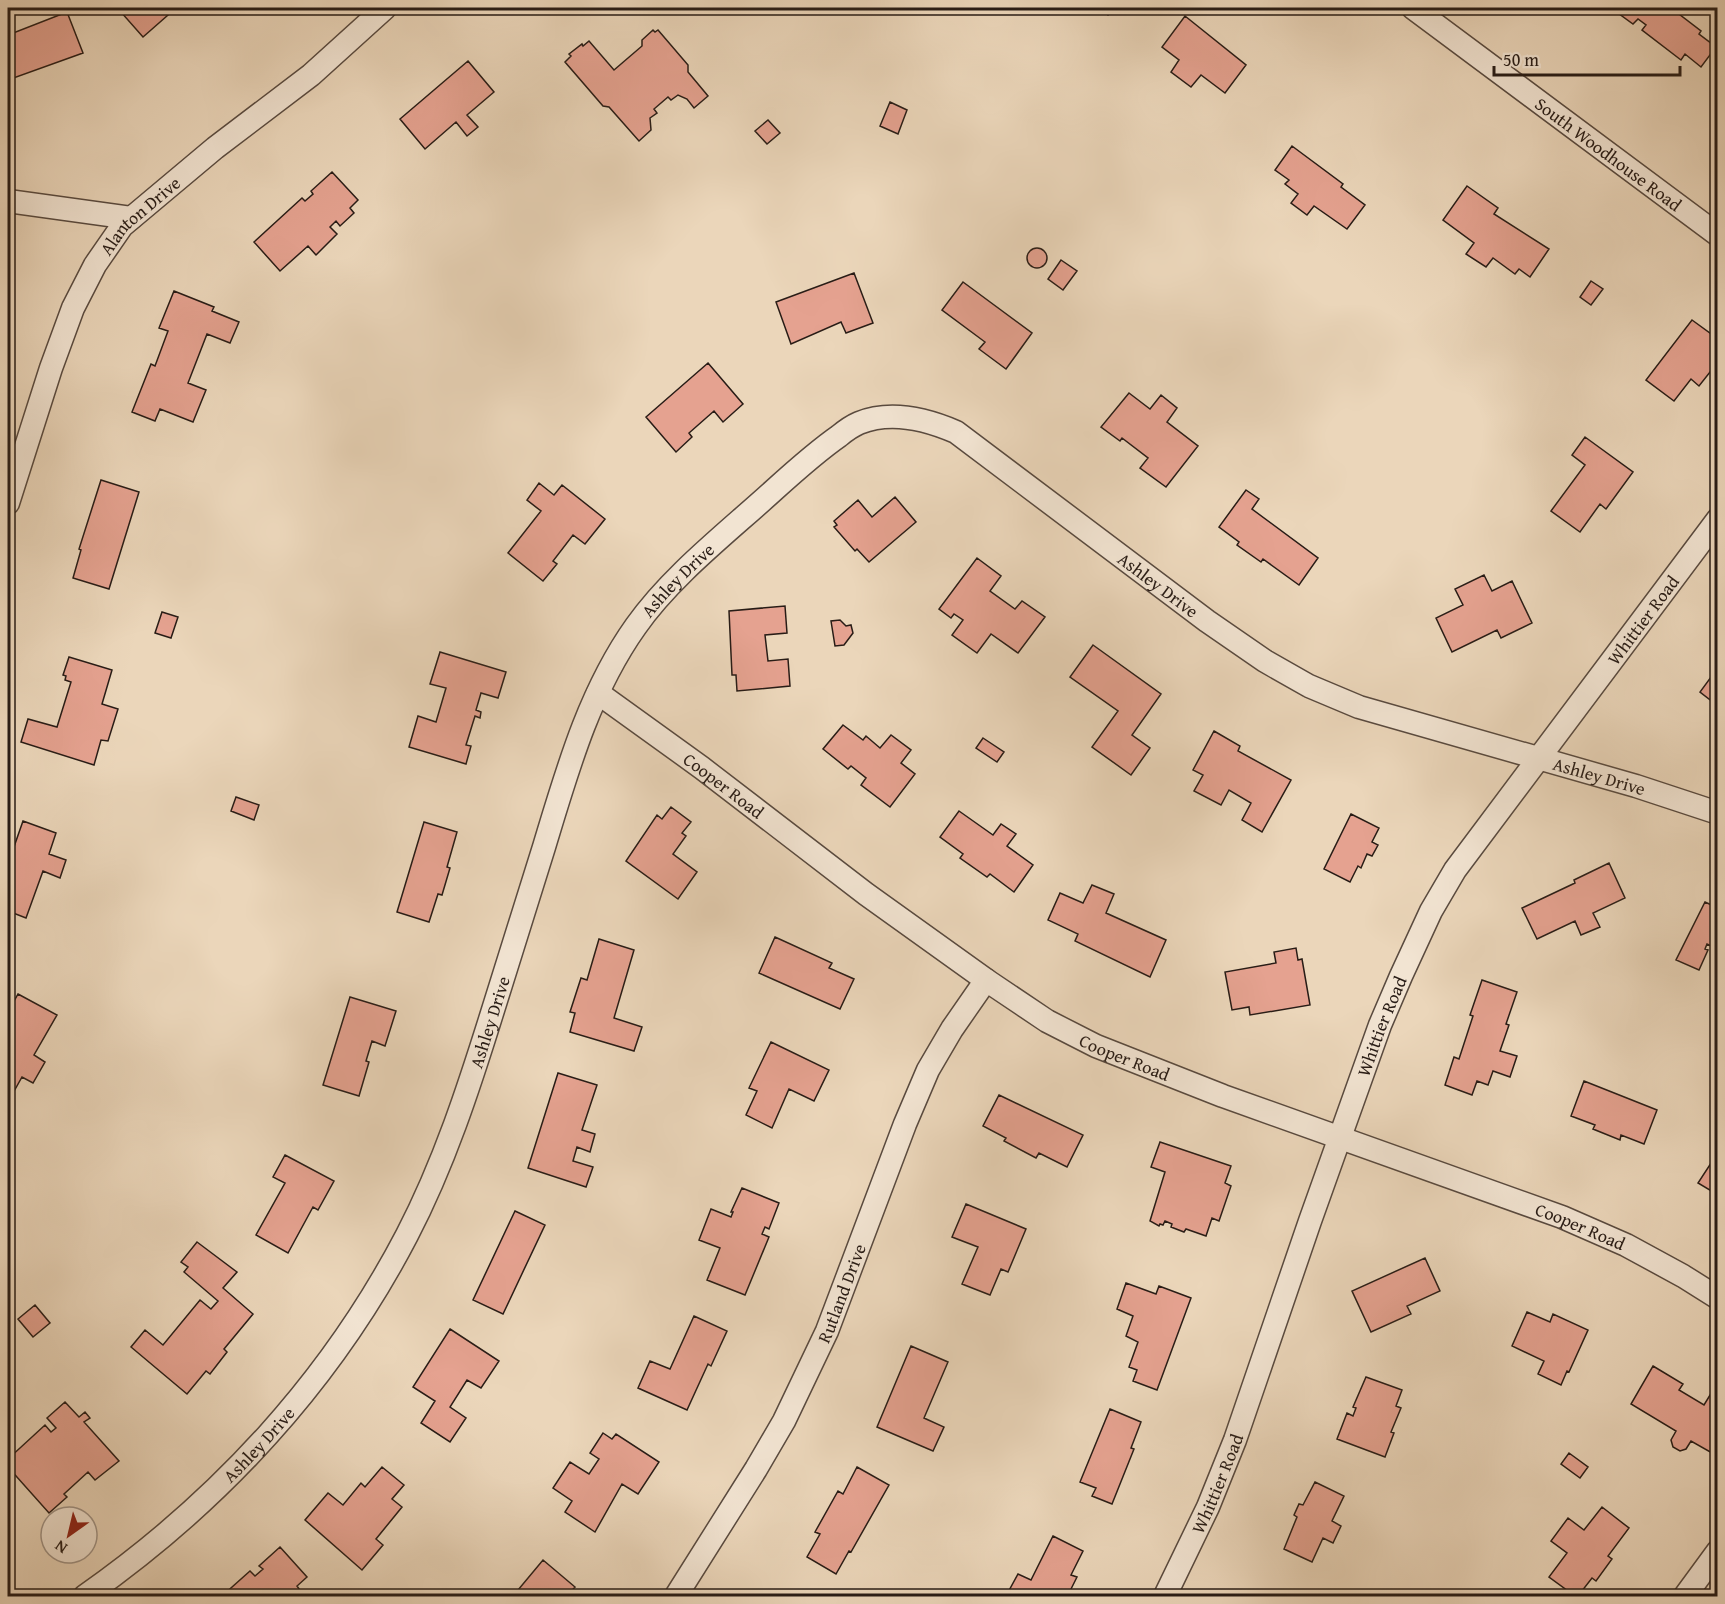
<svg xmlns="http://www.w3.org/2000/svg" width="1725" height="1604" font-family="'Gentium Book Plus',serif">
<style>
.building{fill:#e5a290;stroke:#281c16;stroke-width:1.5}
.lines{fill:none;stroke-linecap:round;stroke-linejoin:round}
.street-casing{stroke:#594a3f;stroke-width:25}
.street{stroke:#f2e4d2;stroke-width:22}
.labels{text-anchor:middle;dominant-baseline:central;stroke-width:5;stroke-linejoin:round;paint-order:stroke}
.street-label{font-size:18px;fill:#281c16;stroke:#f2e4d2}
</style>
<rect width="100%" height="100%" fill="#ebd6ba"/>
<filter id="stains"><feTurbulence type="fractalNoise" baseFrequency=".00333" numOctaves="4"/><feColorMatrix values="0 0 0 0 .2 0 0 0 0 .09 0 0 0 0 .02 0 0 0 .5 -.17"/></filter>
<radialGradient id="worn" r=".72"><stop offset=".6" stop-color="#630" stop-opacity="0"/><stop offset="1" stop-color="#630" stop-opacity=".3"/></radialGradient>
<path class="building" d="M 125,8 L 176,8 L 143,37 L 120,11 Z
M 1099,8 L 1114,8 L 1108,15 Z
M 1611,8 L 1671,8 L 1701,31 L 1699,34 L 1716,47 L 1701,67 L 1685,54 L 1681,60 L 1642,30 L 1646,25 L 1638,19 L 1633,24 Z
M 67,12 L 83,53 L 8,80 L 8,35 Z
M 1185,16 L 1246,65 L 1225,93 L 1201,75 L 1191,87 L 1171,72 L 1179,60 L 1162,47 Z
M 653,30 L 655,32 L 658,30 L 688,65 L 688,72 L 708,96 L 694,108 L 687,99 L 678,95 L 671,100 L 668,97 L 654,109 L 657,113 L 650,118 L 651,130 L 639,141 L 609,107 L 603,106 L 565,62 L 571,56 L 569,54 L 582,44 L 583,46 L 589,41 L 614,70 L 642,46 L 642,40 Z
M 468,61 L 494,92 L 467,115 L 478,127 L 467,136 L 456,122 L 425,149 L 400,119 Z
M 890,102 L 907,110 L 898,134 L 880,126 Z
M 768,120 L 780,133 L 767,144 L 755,131 Z
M 1292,146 L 1343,184 L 1341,187 L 1365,205 L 1347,229 L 1314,206 L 1307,215 L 1291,203 L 1298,194 L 1285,184 L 1289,180 L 1275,170 Z
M 332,172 L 358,200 L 350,208 L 354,213 L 340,226 L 336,221 L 330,227 L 337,234 L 316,255 L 308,246 L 280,271 L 254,242 L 302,198 L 305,201 L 313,194 L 311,191 Z
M 1467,186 L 1498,208 L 1494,214 L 1549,249 L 1530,277 L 1519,269 L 1515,274 L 1493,258 L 1486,267 L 1466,254 L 1474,243 L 1443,220 Z
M1027 258a10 10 0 1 1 20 0a10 10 0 1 1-20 0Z
M 1061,260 L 1077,271 L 1063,290 L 1048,279 Z
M 854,273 L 873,323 L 846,333 L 841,322 L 791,344 L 776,302 Z
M 1591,281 L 1603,289 L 1591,305 L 1580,297 Z
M 963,282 L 1032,333 L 1006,369 L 979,349 L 985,342 L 942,310 Z
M 174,291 L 214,307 L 212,311 L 239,322 L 230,343 L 207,334 L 188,383 L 206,390 L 193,422 L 160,409 L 155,421 L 132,412 L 151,364 L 155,366 L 168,331 L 159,328 Z
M 1692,320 L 1718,339 L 1718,362 L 1699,386 L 1691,379 L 1674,401 L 1646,380 Z
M 708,363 L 743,404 L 723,422 L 714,411 L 689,433 L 692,437 L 676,452 L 646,417 Z
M 1129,393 L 1150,409 L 1161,395 L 1177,408 L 1167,422 L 1198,446 L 1166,487 L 1140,468 L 1148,458 L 1122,438 L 1120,441 L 1101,427 Z
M 1585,437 L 1633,472 L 1606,509 L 1600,504 L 1580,532 L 1551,511 L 1585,465 L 1572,455 Z
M 101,480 L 139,492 L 109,589 L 73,578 L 81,550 L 79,549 Z
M 539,483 L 554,495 L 562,485 L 605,519 L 585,544 L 573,535 L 553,561 L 557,564 L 543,581 L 508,553 L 541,511 L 527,500 Z
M 1246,490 L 1259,499 L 1252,509 L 1318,558 L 1299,585 L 1263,559 L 1261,562 L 1237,545 L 1239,542 L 1219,527 Z
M 895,497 L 916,522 L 869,562 L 857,549 L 855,551 L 834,527 L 837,525 L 834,521 L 858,500 L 872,517 Z
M 977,558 L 1001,576 L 990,591 L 1015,609 L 1022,601 L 1045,617 L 1018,653 L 991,634 L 977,653 L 952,635 L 963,620 L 954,614 L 951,618 L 939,609 Z
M 1484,575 L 1492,591 L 1512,581 L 1532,623 L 1501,638 L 1497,630 L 1452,652 L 1436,618 L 1463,605 L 1455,589 Z
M 785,606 L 787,633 L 765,635 L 768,661 L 788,659 L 790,686 L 737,691 L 736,675 L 732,675 L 729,611 Z
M 162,612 L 178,617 L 171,638 L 155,633 Z
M 840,620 L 846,626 L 851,625 L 853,633 L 844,645 L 835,646 L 831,621 Z
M 1093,645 L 1161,694 L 1132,735 L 1150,748 L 1131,775 L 1092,747 L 1118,711 L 1070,677 Z
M 440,652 L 506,672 L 498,698 L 481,693 L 476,710 L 481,712 L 480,718 L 475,716 L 466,745 L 471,746 L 466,764 L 409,747 L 418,716 L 436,722 L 446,688 L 430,684 Z
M 69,657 L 112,670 L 102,704 L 118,709 L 108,741 L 101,740 L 94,765 L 21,742 L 28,719 L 57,727 L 71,682 L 65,680 L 66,676 L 63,675 Z
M 1718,658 L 1718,706 L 1700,692 L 1717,669 L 1712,665 Z
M 843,725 L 863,740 L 866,736 L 880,748 L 891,735 L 911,750 L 901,763 L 915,774 L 890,807 L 861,785 L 866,778 L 851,766 L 848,769 L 823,749 Z
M 1214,731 L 1240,746 L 1238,751 L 1291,780 L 1262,832 L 1242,820 L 1251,803 L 1229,790 L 1221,805 L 1194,791 L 1203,775 L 1193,770 Z
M 983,738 L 1004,752 L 997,762 L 976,748 Z
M 236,797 L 259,805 L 254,820 L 231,811 Z
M 671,807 L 691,822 L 682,833 L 686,836 L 673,854 L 697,872 L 678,899 L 626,861 L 657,815 L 662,819 Z
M 959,811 L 993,835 L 1001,824 L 1016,834 L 1007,846 L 1033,865 L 1014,892 L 990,874 L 987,877 L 960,858 L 963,854 L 940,837 Z
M 1351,814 L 1379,828 L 1372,842 L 1378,845 L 1372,856 L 1367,854 L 1361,868 L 1358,866 L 1350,882 L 1324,869 Z
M 23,821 L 56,833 L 49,854 L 66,860 L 60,878 L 43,871 L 26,918 L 8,911 L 8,864 Z
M 424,822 L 457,832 L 447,867 L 450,868 L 442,895 L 438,894 L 429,922 L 397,912 Z
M 1609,863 L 1625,898 L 1593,913 L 1600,927 L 1581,935 L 1575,921 L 1537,939 L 1522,908 L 1575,883 L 1574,880 Z
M 1092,885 L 1114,894 L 1106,913 L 1166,940 L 1150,977 L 1075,941 L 1078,934 L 1048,920 L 1060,893 L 1083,903 Z
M 1705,902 L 1718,908 L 1718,949 L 1707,944 L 1705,949 L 1708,950 L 1699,970 L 1676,960 Z
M 775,937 L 832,963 L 829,968 L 854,979 L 840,1009 L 759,973 Z
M 599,939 L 634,950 L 614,1018 L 642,1027 L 634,1051 L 570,1032 L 575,1013 L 570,1012 L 581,978 L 587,980 Z
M 1296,948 L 1298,960 L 1302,959 L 1310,1005 L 1250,1015 L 1249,1007 L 1232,1010 L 1225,972 L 1276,963 L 1274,952 Z
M 1482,980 L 1517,992 L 1506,1024 L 1509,1025 L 1500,1051 L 1517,1056 L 1510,1077 L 1493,1071 L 1488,1085 L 1477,1081 L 1472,1095 L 1445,1085 L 1454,1057 L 1459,1059 L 1473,1016 L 1470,1015 Z
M 18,994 L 57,1015 L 34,1055 L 45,1062 L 33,1083 L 22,1077 L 8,1102 L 8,1012 Z
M 350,997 L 396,1011 L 385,1046 L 372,1041 L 366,1061 L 369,1062 L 359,1096 L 323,1085 Z
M 771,1042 L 829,1070 L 814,1101 L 789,1089 L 772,1128 L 746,1115 L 757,1091 L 749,1088 Z
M 558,1073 L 597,1085 L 582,1130 L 595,1134 L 590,1152 L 577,1147 L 573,1161 L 593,1167 L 586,1187 L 528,1168 Z
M 1584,1081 L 1657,1110 L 1644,1144 L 1621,1135 L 1620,1140 L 1593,1129 L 1595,1125 L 1571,1116 Z
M 999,1095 L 1083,1135 L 1067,1167 L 1039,1153 L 1036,1158 L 1004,1141 L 1006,1138 L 983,1126 Z
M 1160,1142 L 1231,1166 L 1225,1183 L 1231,1186 L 1219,1221 L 1212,1218 L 1206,1236 L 1186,1229 L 1184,1232 L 1171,1227 L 1172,1224 L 1165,1221 L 1163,1225 L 1160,1224 L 1159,1226 L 1150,1221 L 1165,1172 L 1151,1167 Z
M 285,1155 L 334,1181 L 318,1210 L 313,1207 L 288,1253 L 256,1235 L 285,1183 L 273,1177 Z
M 1715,1157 L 1718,1159 L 1718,1195 L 1698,1183 Z
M 742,1188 L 779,1203 L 769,1229 L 765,1227 L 762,1234 L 769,1237 L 745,1295 L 707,1280 L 720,1248 L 699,1240 L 711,1209 L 731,1217 L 733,1212 L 731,1212 Z
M 966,1204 L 1026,1229 L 1008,1272 L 1001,1269 L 990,1295 L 962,1284 L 978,1247 L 952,1237 Z
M 515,1211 L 545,1225 L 503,1314 L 473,1300 Z
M 197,1242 L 237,1272 L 223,1288 L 253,1314 L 224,1349 L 227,1352 L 210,1374 L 206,1371 L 187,1394 L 131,1347 L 145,1330 L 163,1345 L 200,1300 L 211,1309 L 218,1301 L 184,1272 L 188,1267 L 181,1262 Z
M 1425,1258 L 1440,1291 L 1407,1306 L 1411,1314 L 1371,1332 L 1352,1291 Z
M 1126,1283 L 1156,1294 L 1159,1286 L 1191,1298 L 1157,1390 L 1133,1381 L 1137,1370 L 1129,1367 L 1138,1342 L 1126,1336 L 1133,1316 L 1117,1309 Z
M 35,1305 L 50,1323 L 33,1337 L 18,1319 Z
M 1527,1312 L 1550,1322 L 1553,1314 L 1588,1330 L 1569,1372 L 1567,1371 L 1561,1385 L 1538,1374 L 1544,1361 L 1512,1346 Z
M 694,1316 L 727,1331 L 711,1366 L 708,1364 L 687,1410 L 638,1388 L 650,1361 L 670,1369 Z
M 450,1329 L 499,1361 L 481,1388 L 467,1380 L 450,1407 L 466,1418 L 450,1442 L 421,1423 L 435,1401 L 413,1387 Z
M 911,1346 L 948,1362 L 924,1418 L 944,1427 L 933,1451 L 877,1427 Z
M 1653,1366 L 1683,1384 L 1679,1390 L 1704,1405 L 1718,1382 L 1718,1444 L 1712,1453 L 1691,1441 L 1686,1449 L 1680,1451 L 1673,1447 L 1671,1440 L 1676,1431 L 1631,1404 Z
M 1366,1377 L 1402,1390 L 1396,1406 L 1401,1408 L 1391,1432 L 1394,1433 L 1385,1457 L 1337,1439 L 1347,1413 L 1353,1416 L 1356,1408 L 1353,1407 Z
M 65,1402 L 79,1417 L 85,1412 L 90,1418 L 84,1422 L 119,1461 L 95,1480 L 88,1472 L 64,1494 L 67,1497 L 49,1513 L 8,1467 L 8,1459 L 45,1425 L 51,1432 L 56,1428 L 47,1418 Z
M 1110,1409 L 1141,1422 L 1131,1448 L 1134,1449 L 1112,1504 L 1092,1496 L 1096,1488 L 1080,1482 Z
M 603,1433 L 612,1439 L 616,1434 L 659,1462 L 638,1494 L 622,1484 L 595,1532 L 565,1512 L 572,1501 L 553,1488 L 570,1462 L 589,1474 L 599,1459 L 590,1453 Z
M 1569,1453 L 1588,1467 L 1580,1478 L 1561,1464 Z
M 382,1467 L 404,1485 L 392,1499 L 402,1507 L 376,1539 L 383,1545 L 362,1570 L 305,1520 L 328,1493 L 343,1505 L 361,1483 L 365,1487 Z
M 857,1467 L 889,1485 L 851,1552 L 849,1551 L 836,1574 L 807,1557 L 820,1534 L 815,1532 L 838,1491 L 843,1494 Z
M 1315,1482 L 1344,1496 L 1332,1521 L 1341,1526 L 1333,1543 L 1323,1538 L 1312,1562 L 1284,1549 L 1297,1517 L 1294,1515 L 1299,1504 L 1303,1505 Z
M 1602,1507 L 1629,1528 L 1608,1556 L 1612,1559 L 1596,1581 L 1592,1578 L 1578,1596 L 1575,1596 L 1549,1577 L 1567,1553 L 1551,1541 L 1568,1518 L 1584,1530 Z
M 1053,1536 L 1083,1551 L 1071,1575 L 1077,1577 L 1069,1593 L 1064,1590 L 1061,1596 L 1006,1596 L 1018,1574 L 1031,1580 Z
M 280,1547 L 307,1577 L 297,1586 L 302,1593 L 298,1596 L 290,1596 L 287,1594 L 285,1596 L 222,1596 L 250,1571 L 255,1576 L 263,1569 L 259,1566 Z
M 543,1560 L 575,1587 L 567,1596 L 513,1596 Z
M 1259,1591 L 1270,1596 L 1256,1596 Z"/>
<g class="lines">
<g class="street-casing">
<g id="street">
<path id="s1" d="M 1413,8 L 1718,235"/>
<path d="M 8,201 L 131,218"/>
<path id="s2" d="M 8,503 L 51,368 L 73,308 L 95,265 L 122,226 L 215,148 L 311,75 L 385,8"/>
<path id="s3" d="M 598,693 L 702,768 L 866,894 L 986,980 L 1047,1021 L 1096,1046 L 1223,1096 L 1562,1217 L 1626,1245 L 1683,1276 L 1718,1298"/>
<path id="s4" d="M 85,1596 C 219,1502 331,1381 407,1235 C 444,1164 469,1087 493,1010 C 510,956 527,902 544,847 C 567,771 589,692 636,626 C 671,576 728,532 774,490 C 795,471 816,452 839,436 C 845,431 852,426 859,423 C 891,410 926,419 956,432 L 1207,621 L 1265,661 L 1309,686 L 1359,707 L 1636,786 L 1718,813"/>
<path id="s5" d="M 676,1596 L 756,1469 L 784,1421 L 827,1331 L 905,1124 L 928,1070 L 952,1029 L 986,980"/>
<path id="s6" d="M 1165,1596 L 1208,1507 L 1235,1440 L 1310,1221 L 1380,1025 L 1401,976 L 1431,911 L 1455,870 L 1718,519"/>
<path d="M 1685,1596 L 1718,1551"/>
</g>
</g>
<use href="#street" class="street"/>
</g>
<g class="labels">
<g class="street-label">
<text stroke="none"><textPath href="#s1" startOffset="244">South Woodhouse Road</textPath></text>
<text stroke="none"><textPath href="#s2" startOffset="321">Alanton Drive</textPath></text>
<text stroke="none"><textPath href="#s4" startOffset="1203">Ashley Drive</textPath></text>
<text stroke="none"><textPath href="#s4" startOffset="1797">Ashley Drive</textPath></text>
<text stroke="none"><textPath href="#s6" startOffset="1096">Whittier Road</textPath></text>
<text stroke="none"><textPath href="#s4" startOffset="2283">Ashley Drive</textPath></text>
<text stroke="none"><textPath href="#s3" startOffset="156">Cooper Road</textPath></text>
<text stroke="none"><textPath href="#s4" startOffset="717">Ashley Drive</textPath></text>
<text stroke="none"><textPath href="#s6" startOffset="610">Whittier Road</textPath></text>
<text stroke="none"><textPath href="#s3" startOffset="642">Cooper Road</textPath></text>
<text stroke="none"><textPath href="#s3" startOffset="1128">Cooper Road</textPath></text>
<text stroke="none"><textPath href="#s5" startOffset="346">Rutland Drive</textPath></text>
<text stroke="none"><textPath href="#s4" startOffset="231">Ashley Drive</textPath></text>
<text stroke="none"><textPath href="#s6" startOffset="124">Whittier Road</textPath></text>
</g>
</g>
<rect width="1725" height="1604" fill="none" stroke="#ebd6ba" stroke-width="30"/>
<rect x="9" y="9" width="1707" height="1586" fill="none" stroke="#281c16" stroke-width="3"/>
<rect x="15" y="15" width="1695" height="1574" fill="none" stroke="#281c16" stroke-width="1.5"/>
<g transform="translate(69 1535) rotate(214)"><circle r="28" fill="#f2e4d2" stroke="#a19487" stroke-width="1.5"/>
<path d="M0-4.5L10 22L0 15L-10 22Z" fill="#8f2418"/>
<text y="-9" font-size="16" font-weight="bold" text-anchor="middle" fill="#281c16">N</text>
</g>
<path d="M1494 66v9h186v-9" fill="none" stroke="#281c16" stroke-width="3"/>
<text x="1503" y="66" font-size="18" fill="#281c16" stroke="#f2e4d2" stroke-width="4.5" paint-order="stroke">50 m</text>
<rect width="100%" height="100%" filter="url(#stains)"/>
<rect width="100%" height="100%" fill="url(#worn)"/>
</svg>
